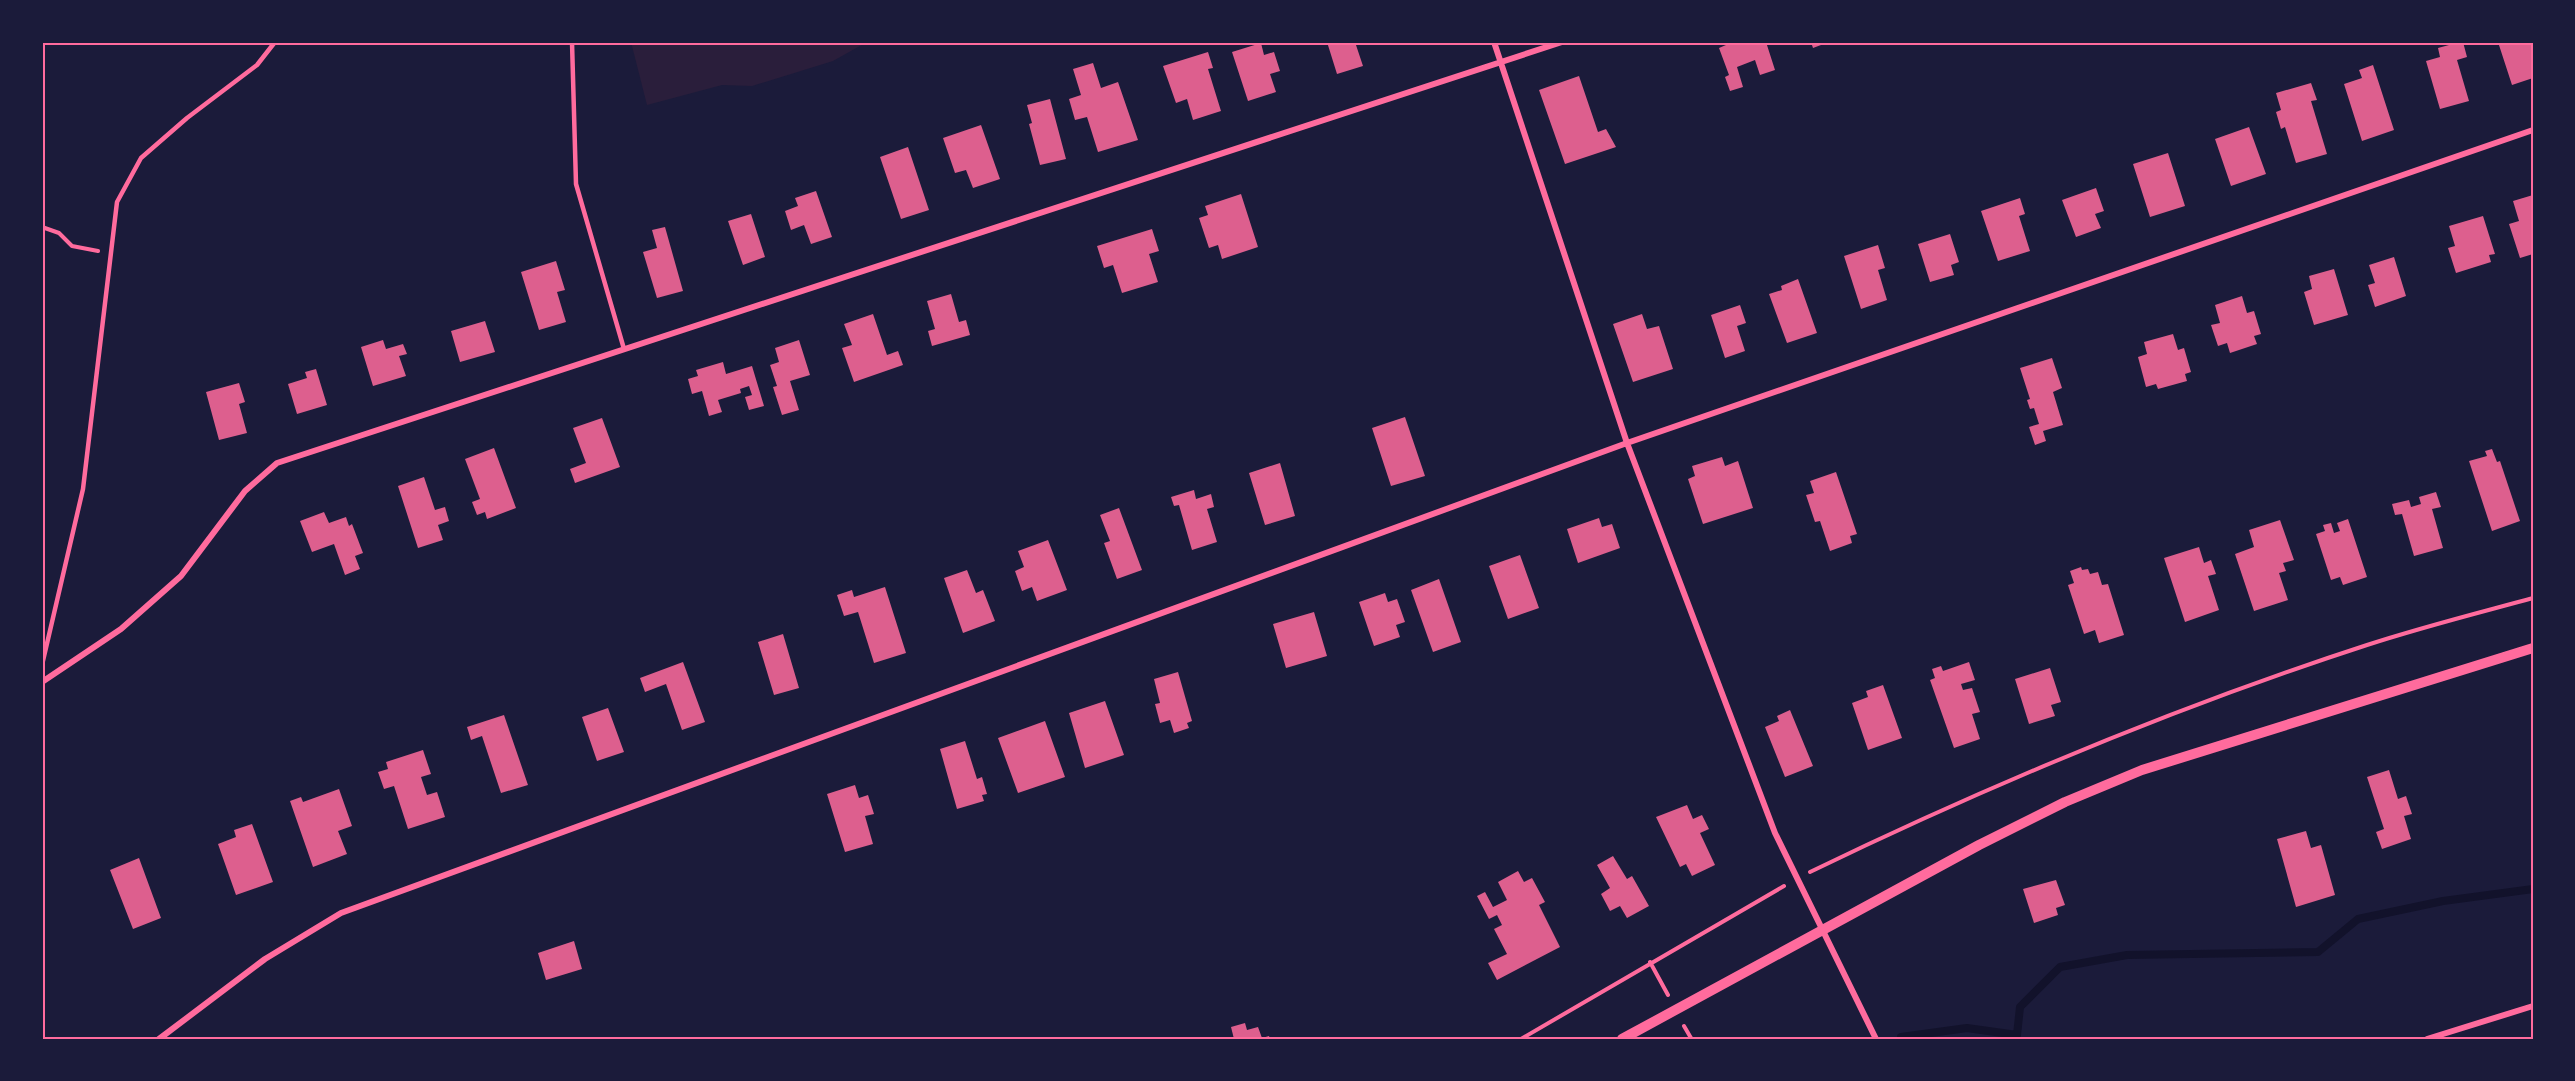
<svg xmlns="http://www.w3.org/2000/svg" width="2575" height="1081" font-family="'Sofia Sans Condensed',sans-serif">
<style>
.green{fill:#2a1e3b}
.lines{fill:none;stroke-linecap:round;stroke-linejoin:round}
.stream{stroke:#12122b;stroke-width:8}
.building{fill:#dd5f8e}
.path{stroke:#ff6b9d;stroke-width:4}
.service{stroke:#ff6b9d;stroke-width:4.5}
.minor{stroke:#ff6b9d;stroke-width:6}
.tertiary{stroke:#ff6b9d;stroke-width:10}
.neatline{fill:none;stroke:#ff6b9d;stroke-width:2}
</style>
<rect width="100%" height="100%" fill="#1b1b3a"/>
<path class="green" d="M 631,42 L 867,42 L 833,61 L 752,86 L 722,85 L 647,105 Z"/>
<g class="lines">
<path class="stream" d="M 1901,1037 L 1967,1028 L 2017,1035 L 2020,1007 L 2060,967 L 2127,955 L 2318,952 L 2358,919 L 2443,901 L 2533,889"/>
</g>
<path class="building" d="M 1327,42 L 1355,42 L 1363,66 L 1337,74 Z
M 1725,42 L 1766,42 L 1775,70 L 1760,75 L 1755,60 L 1737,67 L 1743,87 L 1730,91 L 1725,77 L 1729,75 L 1719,48 L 1726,45 Z
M 1811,42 L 1829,42 L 1813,48 Z
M 2460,42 L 2463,42 L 2467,57 L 2457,60 L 2469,101 L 2440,109 L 2426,61 L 2440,57 L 2438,48 Z
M 2498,42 L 2533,42 L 2533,78 L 2512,85 Z
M 1261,43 L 1264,55 L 1274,52 L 1280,71 L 1270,74 L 1276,92 L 1248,101 L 1232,52 Z
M 1208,52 L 1213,68 L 1208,69 L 1221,111 L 1193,120 L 1187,99 L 1176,103 L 1163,66 Z
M 1093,63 L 1101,88 L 1118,82 L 1138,140 L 1098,152 L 1087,117 L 1075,120 L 1069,99 L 1081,95 L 1073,69 Z
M 2373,65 L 2394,130 L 2362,141 L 2344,84 L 2362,78 L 2359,70 Z
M 1579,76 L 1598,132 L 1606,129 L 1616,147 L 1565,164 L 1539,90 Z
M 2311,83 L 2317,100 L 2311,101 L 2327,154 L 2296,163 L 2285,127 L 2281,129 L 2276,112 L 2281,110 L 2276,93 Z
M 1050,99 L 1066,159 L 1040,165 L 1029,124 L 1032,123 L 1027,105 Z
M 981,125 L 1000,179 L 973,188 L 966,170 L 955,173 L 943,138 Z
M 2249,127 L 2266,174 L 2231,186 L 2215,139 Z
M 908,147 L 929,210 L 901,219 L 880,157 Z
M 2168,153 L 2185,206 L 2150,217 L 2133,164 Z
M 2096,188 L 2104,211 L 2095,214 L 2101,228 L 2076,237 L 2062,200 Z
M 816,191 L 832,237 L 811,244 L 804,225 L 791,230 L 785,211 L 798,206 L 795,198 Z
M 1241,194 L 1258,247 L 1222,259 L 1218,245 L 1209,248 L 1199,218 L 1208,215 L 1205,206 Z
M 2533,195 L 2533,254 L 2520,258 L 2509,224 L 2519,221 L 2513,201 Z
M 2020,198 L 2025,214 L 2019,216 L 2030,251 L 1998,261 L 1981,211 Z
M 751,214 L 765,257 L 743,265 L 728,221 Z
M 2483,216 L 2495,254 L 2489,255 L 2491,262 L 2456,273 L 2448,248 L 2455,246 L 2449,226 Z
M 665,227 L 683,291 L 657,298 L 643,252 L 657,248 L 652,230 Z
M 1152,229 L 1159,251 L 1149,254 L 1158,282 L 1122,293 L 1113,265 L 1104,268 L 1097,246 Z
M 1950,234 L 1959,262 L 1951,265 L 1954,275 L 1930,282 L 1918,244 Z
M 1878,245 L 1885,268 L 1878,270 L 1887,300 L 1861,309 L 1844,256 Z
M 2394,257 L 2406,296 L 2375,307 L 2368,285 L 2375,283 L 2369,265 Z
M 556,261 L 565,290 L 557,292 L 566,322 L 539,330 L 521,272 Z
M 2334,269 L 2348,315 L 2314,325 L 2304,292 L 2312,289 L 2309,276 Z
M 1798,279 L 1817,333 L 1787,343 L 1769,294 L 1782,290 L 1781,286 Z
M 951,294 L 959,322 L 966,320 L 970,335 L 932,346 L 928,331 L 935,329 L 927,301 Z
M 2242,296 L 2247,313 L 2254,311 L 2261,334 L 2254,336 L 2257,344 L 2230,353 L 2227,343 L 2218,346 L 2211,325 L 2220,323 L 2215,305 Z
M 1740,305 L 1746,323 L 1737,326 L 1745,351 L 1725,358 L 1711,315 Z
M 873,314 L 887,355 L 898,351 L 903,365 L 854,382 L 842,348 L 852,345 L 844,324 Z
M 1642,314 L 1647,329 L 1659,326 L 1673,369 L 1633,382 L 1613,324 Z
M 485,321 L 495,352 L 460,362 L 451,331 Z
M 2173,334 L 2178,350 L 2184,348 L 2191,372 L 2185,374 L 2187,381 L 2158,389 L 2156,384 L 2146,387 L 2138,357 L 2147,354 L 2144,342 Z
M 383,340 L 386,349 L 403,344 L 407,354 L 399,356 L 406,376 L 373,386 L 361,347 Z
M 799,340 L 810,375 L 790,381 L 799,410 L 782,415 L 773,387 L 777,386 L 770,365 L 779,362 L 775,348 Z
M 2052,358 L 2062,388 L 2053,392 L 2063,425 L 2043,431 L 2046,441 L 2035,445 L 2029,427 L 2039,424 L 2034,408 L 2030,409 L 2027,400 L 2030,399 L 2020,368 Z
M 723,362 L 726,374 L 752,366 L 764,406 L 749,410 L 745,397 L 752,395 L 749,386 L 740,389 L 741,393 L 718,400 L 722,412 L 709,416 L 702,391 L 692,394 L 688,379 L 698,376 L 696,370 Z
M 316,369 L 327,405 L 297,414 L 288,384 L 307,378 L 305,372 Z
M 239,383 L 245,402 L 239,404 L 247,433 L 219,440 L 206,392 Z
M 1405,417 L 1425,476 L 1391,486 L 1372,428 Z
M 602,418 L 620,467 L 575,483 L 570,469 L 586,463 L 573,428 Z
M 494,448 L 516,508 L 487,519 L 485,512 L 477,515 L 472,502 L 480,499 L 465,459 Z
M 2492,449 L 2497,462 L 2500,461 L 2520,521 L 2492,531 L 2469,461 L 2487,456 L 2485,451 Z
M 1722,457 L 1725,466 L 1738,461 L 1753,508 L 1703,524 L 1688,479 L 1695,476 L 1692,466 Z
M 1280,463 L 1295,516 L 1265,525 L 1249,473 Z
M 1836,472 L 1857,534 L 1850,536 L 1852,543 L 1830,551 L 1820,521 L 1815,522 L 1806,495 L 1814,493 L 1810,481 Z
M 424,477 L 435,510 L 445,507 L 449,521 L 438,525 L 443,540 L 418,548 L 398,486 Z
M 1194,490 L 1196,499 L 1211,494 L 1214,507 L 1207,509 L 1217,542 L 1192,550 L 1179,505 L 1174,506 L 1171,497 Z
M 2436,492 L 2441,507 L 2432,509 L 2443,548 L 2414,556 L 2402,514 L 2395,515 L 2392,504 L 2409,500 L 2411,507 L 2421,504 L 2419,497 Z
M 1119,508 L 1142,570 L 1117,579 L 1104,543 L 1110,541 L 1100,515 Z
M 324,512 L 329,523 L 346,517 L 349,526 L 352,524 L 363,553 L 355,556 L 360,569 L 345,575 L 334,544 L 312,552 L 300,521 Z
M 1599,518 L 1602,527 L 1612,524 L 1620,548 L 1578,563 L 1567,529 Z
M 2348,519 L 2367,577 L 2343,585 L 2340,577 L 2331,580 L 2316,534 L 2325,531 L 2323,525 L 2331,523 L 2334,533 L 2340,531 L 2337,523 Z
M 2280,520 L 2294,560 L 2283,563 L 2286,571 L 2279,573 L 2288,600 L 2254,611 L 2235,554 L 2254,547 L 2249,530 Z
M 1048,540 L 1067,590 L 1037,601 L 1032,587 L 1022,591 L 1015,571 L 1024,567 L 1018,551 Z
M 2199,547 L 2204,563 L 2211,560 L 2216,574 L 2208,576 L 2219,610 L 2185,622 L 2164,558 Z
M 1520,555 L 1539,608 L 1508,619 L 1489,566 Z
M 2081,567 L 2082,570 L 2088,569 L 2090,574 L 2098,572 L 2102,585 L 2108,584 L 2124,635 L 2099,643 L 2095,630 L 2084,634 L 2068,585 L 2074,583 L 2070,571 Z
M 967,570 L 976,593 L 983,590 L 995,621 L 963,633 L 944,578 Z
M 1439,579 L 1461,642 L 1433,652 L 1411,590 Z
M 885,587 L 906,653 L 874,663 L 858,612 L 844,616 L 837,595 L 852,590 L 854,597 Z
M 1385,593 L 1388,602 L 1397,599 L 1405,622 L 1396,625 L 1400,637 L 1374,646 L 1359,602 Z
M 1314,612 L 1327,656 L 1286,668 L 1273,624 Z
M 783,634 L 799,688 L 774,695 L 758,642 Z
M 683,662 L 705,722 L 682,730 L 666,684 L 645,692 L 640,678 Z
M 1969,662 L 1975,680 L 1961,684 L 1963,690 L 1972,688 L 1980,712 L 1972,714 L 1980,739 L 1954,748 L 1930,680 L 1935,678 L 1932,669 L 1941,666 L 1943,671 Z
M 2050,668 L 2061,702 L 2051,705 L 2055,716 L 2029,724 L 2015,679 Z
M 1178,672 L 1192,721 L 1187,723 L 1189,728 L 1174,733 L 1170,720 L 1160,723 L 1155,704 L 1160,703 L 1154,679 Z
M 1883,685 L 1902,738 L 1868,750 L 1852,703 L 1868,697 L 1866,691 Z
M 1105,701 L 1124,755 L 1085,768 L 1069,713 Z
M 608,708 L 624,752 L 597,761 L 582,717 Z
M 1790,710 L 1813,766 L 1785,777 L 1765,727 L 1779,721 L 1777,716 Z
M 504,715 L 528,785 L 501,793 L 482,736 L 471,740 L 467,727 Z
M 1045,721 L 1065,777 L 1018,793 L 998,738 Z
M 965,741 L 977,779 L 982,777 L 987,794 L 982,795 L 984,801 L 957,809 L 940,749 Z
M 423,750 L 431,774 L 421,777 L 427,795 L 437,792 L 445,817 L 408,829 L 394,786 L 384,789 L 378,772 L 388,769 L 386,762 Z
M 2389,770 L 2398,799 L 2406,796 L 2412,814 L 2404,816 L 2411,839 L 2382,849 L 2376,832 L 2384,829 L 2367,777 Z
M 855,785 L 859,798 L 868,795 L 874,814 L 865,816 L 873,844 L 845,852 L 827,794 Z
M 339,789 L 352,826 L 338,831 L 347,854 L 313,867 L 290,801 L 301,797 L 303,802 Z
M 1687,805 L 1693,819 L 1702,815 L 1709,829 L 1700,833 L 1715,865 L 1692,876 L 1686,864 L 1680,867 L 1656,817 Z
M 252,824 L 273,882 L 236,895 L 218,844 L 236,837 L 234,830 Z
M 2306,831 L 2311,848 L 2321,845 L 2335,895 L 2296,907 L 2277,839 Z
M 1613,856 L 1627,879 L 1632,876 L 1649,906 L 1627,918 L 1620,906 L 1610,911 L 1601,894 L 1610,888 L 1597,865 Z
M 139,858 L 161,918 L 133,929 L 110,870 Z
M 1518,871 L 1524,882 L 1532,878 L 1545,902 L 1539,905 L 1560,947 L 1497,980 L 1488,963 L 1507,954 L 1494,929 L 1502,925 L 1497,915 L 1489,919 L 1477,896 L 1485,892 L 1493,907 L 1507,900 L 1498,882 Z
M 2056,880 L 2065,905 L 2056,908 L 2058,915 L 2034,923 L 2023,889 Z
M 574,941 L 582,969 L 546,980 L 538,953 Z
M 1245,1023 L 1247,1030 L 1258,1027 L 1262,1038 L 1269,1036 L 1270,1039 L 1234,1039 L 1231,1027 Z"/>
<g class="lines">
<path class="path" d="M 42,227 L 59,233 L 72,246 L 98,251
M 1810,872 C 1990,785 2176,707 2367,645 C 2422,627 2478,613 2533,598
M 1650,962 L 1668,995
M 1684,1026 L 1691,1038
M 1521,1039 L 1784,886"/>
<path class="service" d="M 572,42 L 576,184 L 624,349
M 42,665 L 83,489 L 117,202 L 141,158 L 187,118 L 257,65 L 275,42"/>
<path class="minor" d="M 1494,42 L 1627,443 L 1775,833 L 1876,1039
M 42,682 L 121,629 L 181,576 L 245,491 L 277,463 L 1562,42
M 159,1039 L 265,959 L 341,913 L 1627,443 L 2533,130
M 2427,1039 L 2533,1006"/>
<path class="tertiary" d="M 1622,1039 L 1979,845 L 2065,802 L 2142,770 L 2533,648"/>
</g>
<rect width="2575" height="1081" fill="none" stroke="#1b1b3a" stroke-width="87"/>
<rect x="44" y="44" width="2488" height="994" class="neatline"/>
</svg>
